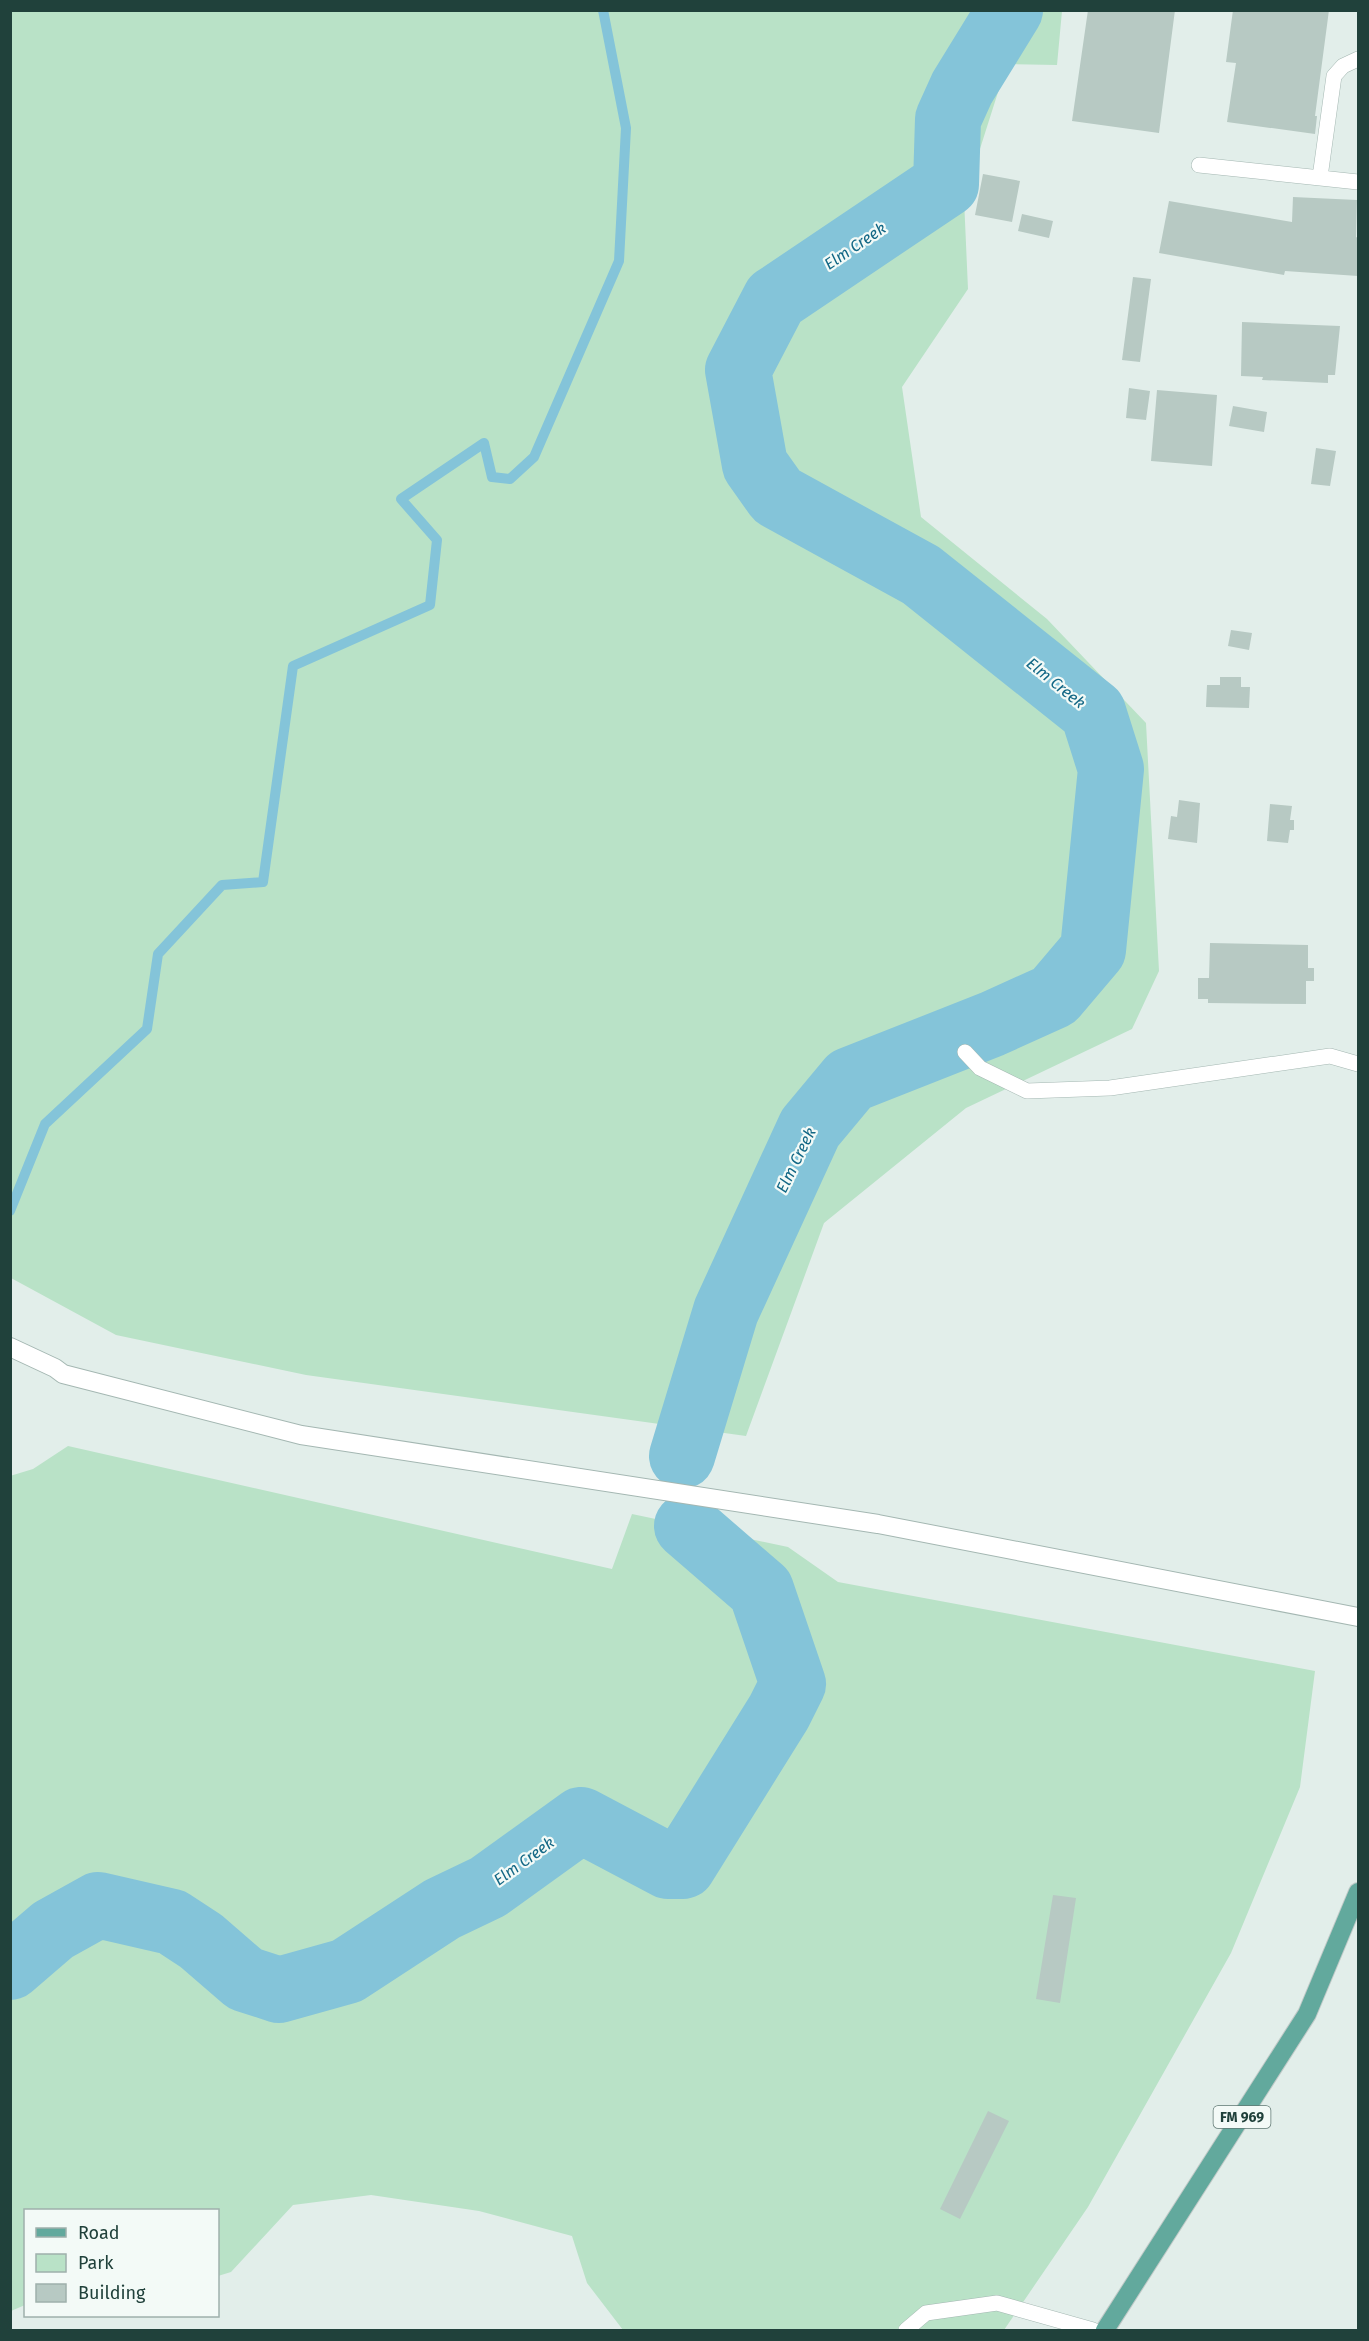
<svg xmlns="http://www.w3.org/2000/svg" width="1369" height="2341" font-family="'Fira Sans',sans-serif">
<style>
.green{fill:#b9e2c7}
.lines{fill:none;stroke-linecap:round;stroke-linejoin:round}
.stream{stroke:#84c4d9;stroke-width:10}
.river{stroke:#84c4d9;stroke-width:66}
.building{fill:#b7c9c3}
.lane-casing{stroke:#a4b7b2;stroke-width:16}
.street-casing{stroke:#a4b7b2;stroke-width:20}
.primary-casing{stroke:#c1cac8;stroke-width:20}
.lane{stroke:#fff;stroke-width:15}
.street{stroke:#fff;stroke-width:18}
.primary{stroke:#62a99d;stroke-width:18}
.labels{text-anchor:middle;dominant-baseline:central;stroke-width:4.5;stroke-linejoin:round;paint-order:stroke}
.shield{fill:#f3faf7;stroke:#5f7873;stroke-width:1.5}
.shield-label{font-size:14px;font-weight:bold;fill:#20413b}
.water-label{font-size:16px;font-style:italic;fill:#126785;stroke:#f3faf7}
</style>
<rect width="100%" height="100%" fill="#e2eeea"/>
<path class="green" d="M 10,11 L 1062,11 L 1057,65 L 1007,64 L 964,199 L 968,289 L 902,387 L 921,517 L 1047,619 L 1146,723 L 1159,971 L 1132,1029 L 966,1108 L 824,1223 L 746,1436 L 306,1375 L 116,1335 L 11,1278 Z
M 68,1446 L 612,1569 L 632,1514 L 788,1547 L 838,1582 L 1315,1671 L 1300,1787 L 1231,1953 L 1088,2207 L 1004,2330 L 623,2330 L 587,2283 L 572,2236 L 479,2211 L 371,2195 L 293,2205 L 231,2272 L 218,2276 L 218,2210 L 26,2210 L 25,2305 L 11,2311 L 10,1476 L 33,1469 Z"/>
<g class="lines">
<path class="stream" d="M 10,1211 L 45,1124 L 147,1029 L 158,954 L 222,885 L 263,882 L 293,666 L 430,605 L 437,540 L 401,499 L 484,443 L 492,477 L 510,479 L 534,457 L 619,261 L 626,128 L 603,10"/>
<path class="river" d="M 682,1456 L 726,1311 L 810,1128 L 850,1080 L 992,1024 L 1054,996 L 1093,950 L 1111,769 L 1093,712 L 921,575 L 777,496 L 755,465 L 738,370 L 775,299 L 946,184 L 948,119 L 962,88 L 1010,10
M 10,1967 L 53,1930 L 98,1905 L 172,1922 L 201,1941 L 245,1979 L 279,1990 L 347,1971 L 442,1909 L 488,1887 L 581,1820 L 668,1866 L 683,1866 L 779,1712 L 793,1684 L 761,1590 L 687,1526"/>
</g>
<path class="building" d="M 1088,10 L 1175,10 L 1159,133 L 1072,121 Z
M 1233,10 L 1329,10 L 1315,116 L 1317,116 L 1315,134 L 1227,122 L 1236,63 L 1226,62 Z
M 983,174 L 1020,181 L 1012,222 L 975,215 Z
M 1293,197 L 1357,200 L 1356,237 L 1358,238 L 1358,276 L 1285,271 L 1284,275 L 1159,253 L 1169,201 L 1292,222 Z
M 1022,214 L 1053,221 L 1049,238 L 1018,231 Z
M 1133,277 L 1151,279 L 1140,362 L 1122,360 Z
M 1242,322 L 1340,326 L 1335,375 L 1328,375 L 1328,383 L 1262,380 L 1263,377 L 1241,376 Z
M 1129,388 L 1150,391 L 1146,420 L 1126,418 Z
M 1157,390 L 1217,395 L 1212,466 L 1151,461 Z
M 1233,406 L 1267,412 L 1264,432 L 1229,426 Z
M 1316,448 L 1336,451 L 1330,486 L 1311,484 Z
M 1231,630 L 1252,633 L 1249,650 L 1228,646 Z
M 1220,677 L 1241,677 L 1241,687 L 1250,687 L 1249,708 L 1206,707 L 1207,685 L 1220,685 Z
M 1179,800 L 1200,803 L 1197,843 L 1168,839 L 1171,816 L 1177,817 Z
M 1270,804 L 1292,806 L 1290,820 L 1294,820 L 1294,830 L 1290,830 L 1288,843 L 1267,841 Z
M 1210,943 L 1308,945 L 1308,968 L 1314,968 L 1314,981 L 1306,981 L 1306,1004 L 1208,1003 L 1208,999 L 1198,999 L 1198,978 L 1209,978 Z
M 1053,1895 L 1076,1898 L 1060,2003 L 1036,1999 Z
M 988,2111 L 1009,2121 L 960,2219 L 940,2209 Z"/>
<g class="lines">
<g class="lane-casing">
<path id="lane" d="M 1199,165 L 1358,182
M 1320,177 L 1334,76 L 1343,66 L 1358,59
M 965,1052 L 980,1068 L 1027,1091 L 1110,1088 L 1330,1056 L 1358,1064
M 906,2330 L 926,2313 L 997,2303 L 1093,2330"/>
</g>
<g class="street-casing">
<path id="street" d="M 10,1347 L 55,1368 L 63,1374 L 301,1435 L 878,1524 L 1358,1617"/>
</g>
<g class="primary-casing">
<path id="primary" d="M 1105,2330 L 1307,2014 L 1358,1892"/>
</g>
<use href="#lane" class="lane"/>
<use href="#street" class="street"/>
<use href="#primary" class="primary"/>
</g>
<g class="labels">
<rect class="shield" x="1213.5" y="2106" width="57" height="22" rx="4.5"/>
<g class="shield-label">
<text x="1242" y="2117">FM 969</text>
</g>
<g class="water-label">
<text transform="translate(855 246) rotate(-34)">Elm Creek</text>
<text transform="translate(1056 683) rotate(39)">Elm Creek</text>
<text transform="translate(796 1160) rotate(-64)">Elm Creek</text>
<text transform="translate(524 1861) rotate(-36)">Elm Creek</text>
</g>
</g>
<rect width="1369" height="2341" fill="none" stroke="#20413b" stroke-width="24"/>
<rect x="24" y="2209" width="195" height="108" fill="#f3faf7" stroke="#9fb0ac" stroke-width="1.5"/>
<rect x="36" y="2228" width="30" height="9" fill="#62a99d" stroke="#9fb0ac" stroke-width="1.5"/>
<text x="78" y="2239" font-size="18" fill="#20413b">Road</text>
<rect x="36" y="2254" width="30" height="18" fill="#b9e2c7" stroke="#9fb0ac" stroke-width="1.5"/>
<text x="78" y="2269" font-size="18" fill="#20413b">Park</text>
<rect x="36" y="2284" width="30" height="18" fill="#b7c9c3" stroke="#9fb0ac" stroke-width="1.5"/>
<text x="78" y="2299" font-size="18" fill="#20413b">Building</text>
</svg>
